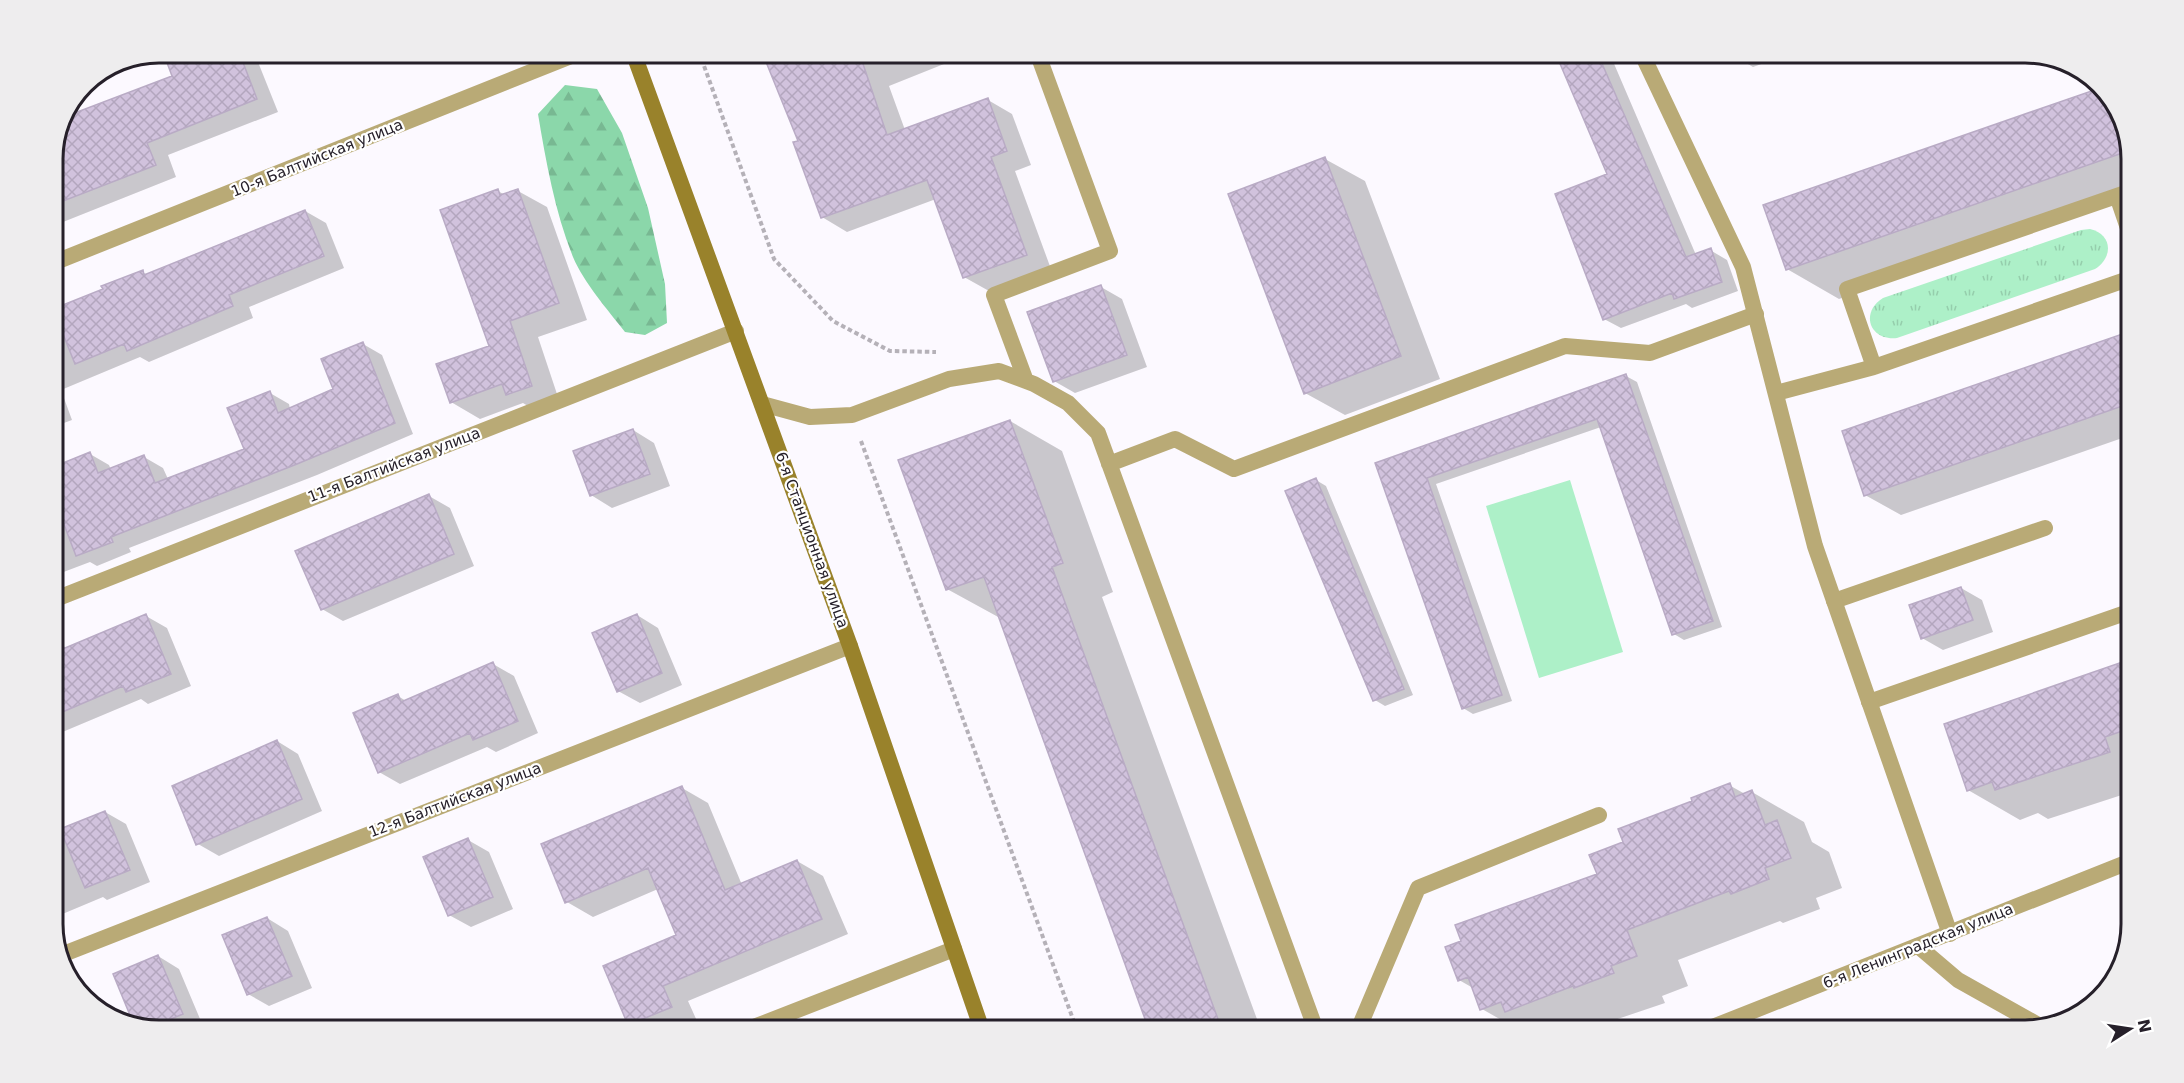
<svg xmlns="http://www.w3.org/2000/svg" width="2184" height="1083" font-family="'DejaVu Sans',sans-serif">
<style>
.grass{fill:#adf0c8}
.forest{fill:url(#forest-firs)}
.park{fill:url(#park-tufts)}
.shadow{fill:#0003}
.building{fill:url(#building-cross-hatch);stroke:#b9abc5;stroke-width:1.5}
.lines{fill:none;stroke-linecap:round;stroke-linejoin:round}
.path{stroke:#b5b1b8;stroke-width:4;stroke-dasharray:4.5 3;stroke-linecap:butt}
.service{stroke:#b9aa76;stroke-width:16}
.minor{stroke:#b9aa76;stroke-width:16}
.tertiary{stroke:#b9aa76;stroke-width:16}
.secondary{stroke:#99822b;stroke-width:16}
.labels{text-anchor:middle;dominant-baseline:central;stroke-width:4.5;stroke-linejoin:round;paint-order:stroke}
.street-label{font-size:15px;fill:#26202a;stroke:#fff}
.rim{fill:none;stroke:#26202a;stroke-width:3}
</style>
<defs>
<pattern id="forest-firs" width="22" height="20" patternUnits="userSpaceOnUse" patternTransform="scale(1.5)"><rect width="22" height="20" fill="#8bd7aa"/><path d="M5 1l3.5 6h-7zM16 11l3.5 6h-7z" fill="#78b892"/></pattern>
<pattern id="park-tufts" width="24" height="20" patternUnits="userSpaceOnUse" patternTransform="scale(1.5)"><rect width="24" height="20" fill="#adf0c8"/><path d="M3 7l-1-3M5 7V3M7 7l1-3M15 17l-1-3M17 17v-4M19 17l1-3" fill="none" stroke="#95ceac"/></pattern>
<pattern id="building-cross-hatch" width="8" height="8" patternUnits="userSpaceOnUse" patternTransform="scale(1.5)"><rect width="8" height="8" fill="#d1c2dd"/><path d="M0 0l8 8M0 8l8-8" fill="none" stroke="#b3a6be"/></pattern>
</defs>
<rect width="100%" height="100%" fill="#fcf9ff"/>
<path class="grass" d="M 1570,480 L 1623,652 L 1539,678 L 1486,506 Z"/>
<path class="forest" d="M 565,85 L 597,89 L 622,133 L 648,208 L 665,284 L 667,323 L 645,335 L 625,332 C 608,310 584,283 573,257 C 555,212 546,162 538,114 Z"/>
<path class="park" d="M 2090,229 C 2112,234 2114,257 2095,269 L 1897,338 C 1869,341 1860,312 1883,298 L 2081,230 Z"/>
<path class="shadow" d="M 176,52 L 254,52 L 278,112 L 168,155 L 176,177 L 53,226 L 53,152 L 67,120 L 174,77 Z
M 764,52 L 974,52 L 889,86 L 905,130 L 988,100 L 1012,114 L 1031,165 L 1015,171 L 1051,269 L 989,291 L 964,277 L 936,199 L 847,232 L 822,217 L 800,142 Z
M 1557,52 L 1609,52 L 1696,255 L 1710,250 L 1727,260 L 1738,291 L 1692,308 L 1686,304 L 1621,328 L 1604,319 L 1609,175 Z
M 1727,52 L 1796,52 L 1753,67 Z
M 2102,89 L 2113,99 L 2131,152 L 2131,197 L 1839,299 L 1787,269 L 1765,206 Z
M 1325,159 L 1365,181 L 1440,379 L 1345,415 L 1305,393 Z
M 498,191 L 505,195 L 518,191 L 547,207 L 587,320 L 538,337 L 560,403 L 536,411 L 523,403 L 480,419 L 451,402 L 490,346 Z
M 305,211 L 326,223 L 344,268 L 249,307 L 253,318 L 149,362 L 140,357 L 61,390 L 72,420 L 53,427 L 53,310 L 105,290 L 142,272 L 148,275 Z
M 1101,287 L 1122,299 L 1147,367 L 1075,393 L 1054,381 Z
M 2131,332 L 2131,435 L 1901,515 L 1865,495 L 1844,432 Z
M 363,344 L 382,355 L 413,434 L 317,475 L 129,548 L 131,552 L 97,566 L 90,562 L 53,576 L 53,481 L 61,478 L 90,454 L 109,465 L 111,470 L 144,457 L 163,468 L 168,479 L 245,450 L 270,393 L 289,404 L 290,409 L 335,390 Z
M 1626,376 L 1637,382 L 1722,627 L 1684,640 L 1674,634 L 1601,427 L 1436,484 L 1512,701 L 1473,714 L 1463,708 L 1377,464 Z
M 1010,421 L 1062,451 L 1113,592 L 1102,597 L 1261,1030 L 1151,1030 L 1000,618 L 947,589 Z
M 633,430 L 654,443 L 670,486 L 612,508 L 591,495 Z
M 1316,480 L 1326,486 L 1413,695 L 1385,706 L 1375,700 L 1287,491 Z
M 429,496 L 450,508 L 474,566 L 343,621 L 322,609 Z
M 1961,588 L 1982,600 L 1993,632 L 1943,650 L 1922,638 Z
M 637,615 L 658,628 L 682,685 L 640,703 L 618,691 Z
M 146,616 L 167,628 L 191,686 L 148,704 L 141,699 L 53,736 L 53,647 L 60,644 L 68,649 Z
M 2131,661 L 2131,792 L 2048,819 L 2038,813 L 2020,820 L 1968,790 L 1946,725 Z
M 493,664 L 514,676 L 538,733 L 496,752 L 487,747 L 400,784 L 379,772 L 398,696 L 406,701 Z
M 277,741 L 298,754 L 322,811 L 219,856 L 198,844 Z
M 1729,785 L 1745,794 L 1752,792 L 1804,822 L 1812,842 L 1829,852 L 1842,888 L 1816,898 L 1820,909 L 1783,923 L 1780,921 L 1678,960 L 1688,986 L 1662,996 L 1665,1003 L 1585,1030 L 1519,1030 L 1482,1009 L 1473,988 L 1459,980 L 1599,875 L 1625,843 L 1694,802 Z
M 682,788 L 708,803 L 742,885 L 797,861 L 823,876 L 848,934 L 688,1001 L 697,1021 L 676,1030 L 640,1030 L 629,1024 L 678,936 L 658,889 L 593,917 L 567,902 Z
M 105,812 L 126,824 L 150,882 L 107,900 L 103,897 L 53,918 L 53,834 Z
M 468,840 L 489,852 L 513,909 L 471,927 L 449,915 Z
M 267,918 L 288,931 L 312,988 L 269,1006 L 248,994 Z
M 158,956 L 179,969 L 203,1026 L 193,1030 L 159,1030 L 136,1025 Z"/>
<path class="building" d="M 163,52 L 239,52 L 257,99 L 147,143 L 156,165 L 53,205 L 53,152 L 69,115 L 172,76 Z
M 762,52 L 859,52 L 887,135 L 988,98 L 1007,151 L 991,157 L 1027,255 L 963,278 L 927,180 L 821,218 L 793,142 L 798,141 Z
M 1555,52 L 1597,52 L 1686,257 L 1711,248 L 1722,282 L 1674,299 L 1672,293 L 1603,320 L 1555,194 L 1607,174 Z
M 2100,88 L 2113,99 L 2131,150 L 1786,270 L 1763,205 Z
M 1325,157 L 1401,356 L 1304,394 L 1228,194 Z
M 498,189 L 500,195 L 518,189 L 559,303 L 510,321 L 532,386 L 506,395 L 502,384 L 450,403 L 436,364 L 489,346 L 440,210 Z
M 305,210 L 324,256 L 229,295 L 233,306 L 127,351 L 124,344 L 75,364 L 53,309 L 103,289 L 101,286 L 143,270 L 144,275 Z
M 1101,285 L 1127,355 L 1053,382 L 1027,312 Z
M 2131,331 L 2131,403 L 1864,496 L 1842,431 Z
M 363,342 L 395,423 L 297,464 L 111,537 L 113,542 L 76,556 L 60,514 L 53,517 L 53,467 L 90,452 L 98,473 L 144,455 L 155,483 L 244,449 L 227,408 L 270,391 L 278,413 L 333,389 L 321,359 Z
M 1626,374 L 1713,621 L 1672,635 L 1597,419 L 1427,478 L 1502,695 L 1462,709 L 1375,463 Z
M 1010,420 L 1063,563 L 1052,567 L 1222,1030 L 1149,1030 L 984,577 L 946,590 L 898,460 Z
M 633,429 L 650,474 L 590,496 L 573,451 Z
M 1316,478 L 1404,689 L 1373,701 L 1285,491 Z
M 429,494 L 454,554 L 321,610 L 295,551 Z
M 1961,587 L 1973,620 L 1921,639 L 1909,605 Z
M 146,614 L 171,674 L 126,692 L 123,686 L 53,716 L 53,653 Z
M 637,614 L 662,673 L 617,692 L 592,633 Z
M 2131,659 L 2131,728 L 2105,737 L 2110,752 L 1995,790 L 1992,782 L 1967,791 L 1944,724 Z
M 493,662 L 518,721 L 473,740 L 470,733 L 378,773 L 353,713 L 398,694 L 401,702 Z
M 277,740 L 302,799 L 196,845 L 172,786 Z
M 1730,783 L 1735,797 L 1752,790 L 1765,825 L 1777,820 L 1791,858 L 1765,868 L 1769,879 L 1731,894 L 1729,891 L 1627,930 L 1637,956 L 1611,966 L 1614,973 L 1574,988 L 1573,986 L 1505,1012 L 1501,1002 L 1480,1010 L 1468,977 L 1458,981 L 1445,947 L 1461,941 L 1455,925 L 1597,874 L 1589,855 L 1623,842 L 1618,829 L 1692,801 L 1691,798 Z
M 682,786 L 725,890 L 797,860 L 822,919 L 663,986 L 672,1007 L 628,1025 L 603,966 L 676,935 L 648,868 L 565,903 L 541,844 Z
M 105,811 L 130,870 L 85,888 L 60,829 Z
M 468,838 L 493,897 L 448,916 L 423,857 Z
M 267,917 L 292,976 L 247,995 L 222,935 Z
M 158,955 L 183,1014 L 149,1028 L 134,1025 L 113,974 Z"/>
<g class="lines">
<path class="path" d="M 699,52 L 774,259 L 833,321 L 890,351 L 936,352
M 861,441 L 1077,1030"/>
<path class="service" d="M 2131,191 L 1847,289 L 1874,367 L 2131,278
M 2117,196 L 2131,237
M 1026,381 L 994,295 L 1110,251 L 1037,52
M 1776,393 L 1874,367
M 762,404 L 810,417 L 852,415 L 949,379 L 999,371 L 1034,384 L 1068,403 L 1098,433 L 1316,1030
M 1109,464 L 1175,439 L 1234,469 L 1565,346 L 1650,353 L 1756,314
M 1834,601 L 2045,528
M 1869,702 L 2131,611
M 1918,946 L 1958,980 L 2040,1026
M 1358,1030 L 1418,888 L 1599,815"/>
<path class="minor" d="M 1641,52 L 1743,267 L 1815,546 L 1950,934
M 53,263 L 581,52
M 53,600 L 736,331
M 61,955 L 850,646
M 746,1030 L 954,949"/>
<path class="tertiary" d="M 1705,1030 L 2131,861"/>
<path class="secondary" d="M 633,52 L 850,646 L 982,1030"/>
</g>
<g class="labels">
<g class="street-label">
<text transform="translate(317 158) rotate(-22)">10-я Балтийская улица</text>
<text transform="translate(394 465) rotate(-21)">11-я Балтийская улица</text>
<text transform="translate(812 540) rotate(70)">6-я Станционная улица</text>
<text transform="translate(455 800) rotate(-21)">12-я Балтийская улица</text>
<text transform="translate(1918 946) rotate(-22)">6-я Ленинградская улица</text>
</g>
</g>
<path d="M0 0H2184V1083H0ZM159 63H2025A96 96 0 0 1 2121 159V924A96 96 0 0 1 2025 1020H159A96 96 0 0 1 63 924V159A96 96 0 0 1 159 63Z" fill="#eeedee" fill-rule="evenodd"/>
<path class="rim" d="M159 63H2025A96 96 0 0 1 2121 159V924A96 96 0 0 1 2025 1020H159A96 96 0 0 1 63 924V159A96 96 0 0 1 159 63Z"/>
<g transform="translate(2130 1029) rotate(78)" stroke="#ffffff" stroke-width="4.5" paint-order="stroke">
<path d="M0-4.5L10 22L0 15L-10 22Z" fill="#26202a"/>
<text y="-9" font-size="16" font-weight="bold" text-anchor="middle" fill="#26202a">N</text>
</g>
</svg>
